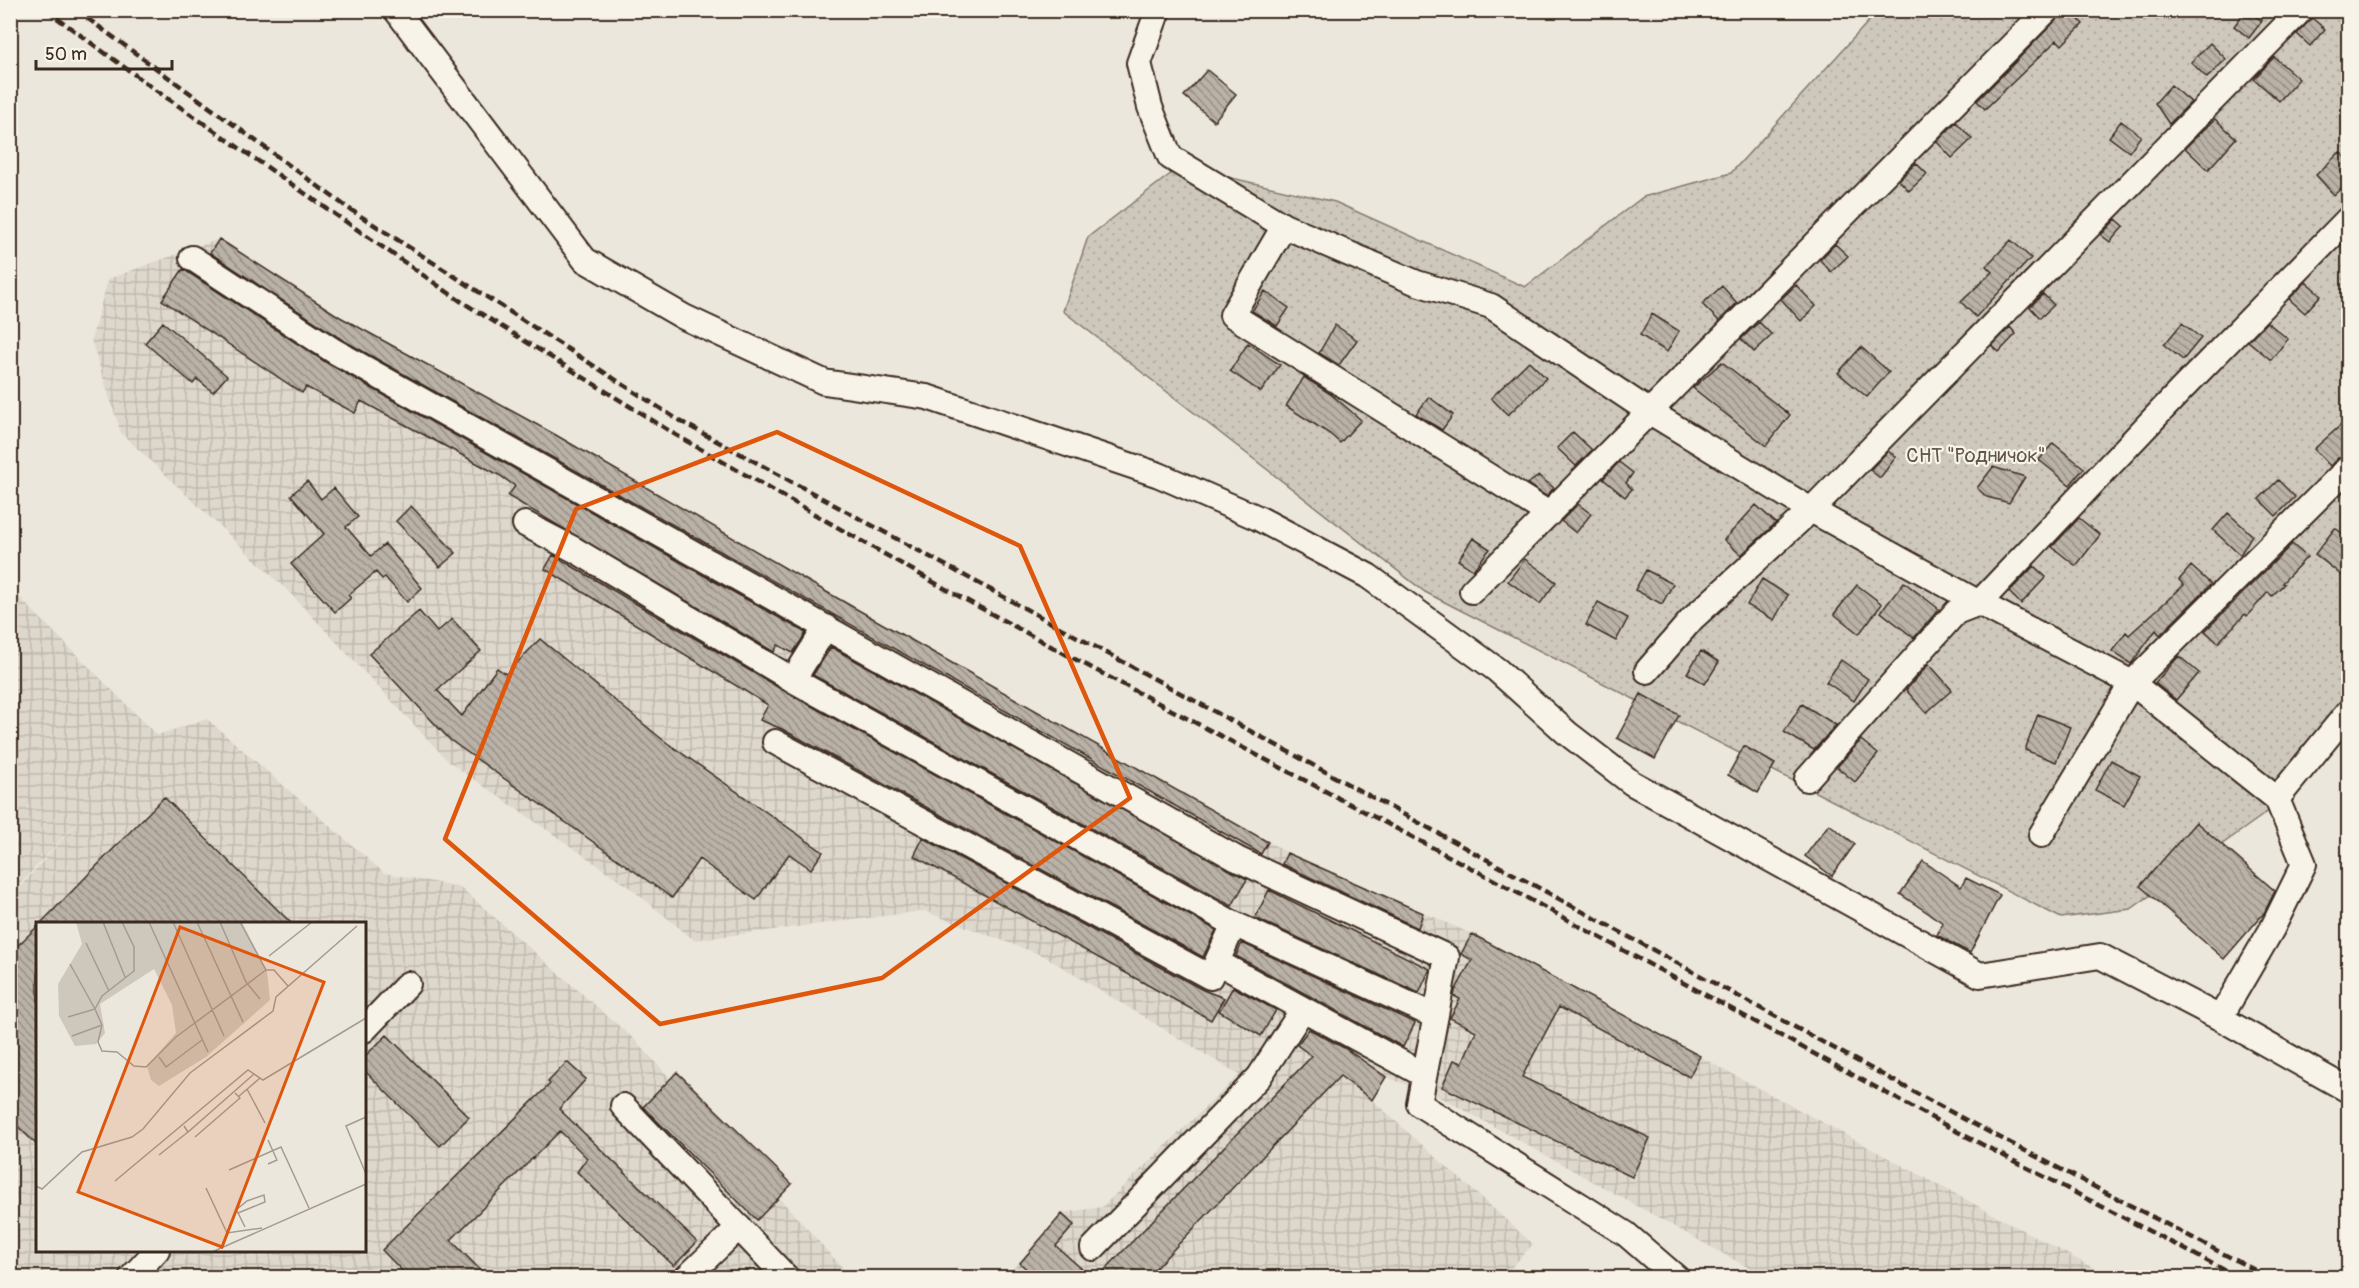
<svg xmlns="http://www.w3.org/2000/svg" width="2359" height="1288" font-family="Pangolin,sans-serif">
<style>
.industrial{fill:url(#industrial-grid);fill-rule:evenodd}
.garden{fill:url(#garden-dots);stroke:#84796d;stroke-width:1.5}
.building{fill:url(#building-back-hatch);stroke:#3b2a1e;stroke-width:1.5}
.lines{fill:none;stroke-linecap:round;stroke-linejoin:round}
.minor-casing{stroke:#3b2a1e;stroke-width:28}
.minor{stroke:#f7f3e8;stroke-width:24}
.rail{stroke:#3b2a1e;stroke-width:4.5;stroke-dasharray:9 4.5;stroke-linecap:butt}
.marked{fill:none;stroke:#df570d;stroke-width:4.5;stroke-linejoin:round}
.labels{text-anchor:middle;dominant-baseline:central;stroke-width:4.5;stroke-linejoin:round;paint-order:stroke}
.park-label{font-size:20px;fill:#605246;stroke:#f7f3e8}
.inset-road{fill:none;stroke:#a59b90;stroke-width:1.5}
.view{fill:#df570d;fill-opacity:0.15;stroke:#df570d;stroke-width:3}
.inset-edge{fill:none;stroke:#3b2a1e;stroke-width:3}
</style>
<defs>
<pattern id="industrial-grid" width="8" height="8" patternUnits="userSpaceOnUse" patternTransform="scale(1.5)"><rect width="8" height="8" fill="#ddd7cc"/><path d="M0 4h8M4 0v8" fill="none" stroke="#bfb9af"/></pattern>
<pattern id="garden-dots" width="8" height="8" patternUnits="userSpaceOnUse" patternTransform="scale(1.5)"><rect width="8" height="8" fill="#cec8bc"/><path d="M2 2h.1M6 6h.1" fill="none" stroke="#b2aca1" stroke-width="1.8" stroke-linecap="round"/></pattern>
<pattern id="building-back-hatch" width="6" height="6" patternUnits="userSpaceOnUse" patternTransform="scale(1.5)"><rect width="6" height="6" fill="#bab2a7"/><path d="M-1 5l2 2M0 0l6 6M5-1l2 2" fill="none" stroke="#989187"/></pattern>
</defs>
<rect width="100%" height="100%" fill="#ece7dc"/>
<filter id="ink" filterUnits="userSpaceOnUse"><feTurbulence type="fractalNoise" baseFrequency=".0167" numOctaves="2"/><feDisplacementMap in="SourceGraphic" scale="12" xChannelSelector="R" yChannelSelector="G"/><feConvolveMatrix kernelMatrix="1 2 1 2 8 2 1 2 1" color-interpolation-filters="sRGB"/></filter>
<g filter="url(#ink)">
<path class="industrial" d="M 219,239 L 340,317 L 554,434 L 830,594 L 1290,854 L 1472,934 L 2110,1277 L 1765,1277 L 1444,1099 L 1386,1077 L 1372,1100 L 1533,1244 L 1503,1277 L 968,1277 L 1013,1269 L 1062,1213 L 1102,1207 L 1239,1075 L 1044,956 L 924,911 L 694,940 L 629,887 L 449,762 L 288,591 L 121,433 L 91,340 L 108,279 Z
M 10,588 L 157,735 L 207,719 L 384,873 L 460,887 L 636,1041 L 851,1277 L 11,1277 L 11,897 L 91,807 L 11,894 ZM 38,924 L 364,924 L 364,1250 L 38,1250 Z"/>
<path class="garden" d="M 1878,11 L 2348,11 L 2348,722 L 2273,808 L 2131,909 L 2061,918 L 1425,592 L 1063,311 L 1088,237 L 1181,166 L 1335,202 L 1525,287 L 1643,197 L 1731,173 Z"/>
<path class="building" d="M 2066,10 L 2070,10 L 2083,24 L 2062,45 L 2057,40 L 1985,109 L 1977,101 Z
M 2246,10 L 2262,21 L 2249,38 L 2234,26 Z
M 2312,18 L 2325,29 L 2310,46 L 2297,34 Z
M 2210,43 L 2226,59 L 2207,78 L 2191,62 Z
M 2274,57 L 2299,79 L 2279,101 L 2254,79 Z
M 1207,70 L 1236,94 L 1214,121 L 1184,96 Z
M 2171,85 L 2191,102 L 2169,124 L 2155,103 Z
M 2215,119 L 2236,138 L 2208,170 L 2185,148 Z
M 2121,121 L 2141,136 L 2129,152 L 2109,137 Z
M 1956,122 L 1972,139 L 1952,158 L 1937,142 Z
M 2340,152 L 2349,161 L 2349,181 L 2334,195 L 2316,175 Z
M 1916,163 L 1927,174 L 1909,191 L 1899,180 Z
M 2116,219 L 2124,226 L 2110,242 L 2101,235 Z
M 219,239 L 340,317 L 554,434 L 830,594 L 1268,842 L 1261,854 L 341,339 L 210,253 Z
M 2011,240 L 2031,258 L 1976,317 L 1961,302 L 1992,272 L 1986,266 Z
M 1835,244 L 1848,256 L 1831,272 L 1820,260 Z
M 183,269 L 327,363 L 806,633 L 793,653 L 778,645 L 774,652 L 508,496 L 515,486 L 499,475 L 361,401 L 355,413 L 306,387 L 302,393 L 162,300 Z
M 2306,282 L 2321,295 L 2305,313 L 2289,299 Z
M 1796,285 L 1816,306 L 1801,321 L 1781,299 Z
M 1722,286 L 1737,303 L 1719,321 L 1702,304 Z
M 1265,291 L 1289,308 L 1277,326 L 1252,311 Z
M 2043,294 L 2054,305 L 2040,318 L 2030,307 Z
M 1652,314 L 1679,331 L 1667,352 L 1640,335 Z
M 163,322 L 227,376 L 213,392 L 197,379 L 193,384 L 145,343 Z
M 1759,322 L 1772,335 L 1754,352 L 1741,339 Z
M 2267,322 L 2288,339 L 2271,360 L 2248,341 Z
M 2182,323 L 2201,338 L 2183,360 L 2164,345 Z
M 1335,325 L 1357,340 L 1339,365 L 1319,353 Z
M 2010,327 L 2016,334 L 1999,352 L 1992,346 Z
M 1248,343 L 1280,365 L 1261,392 L 1230,371 Z
M 1861,347 L 1889,372 L 1867,397 L 1838,373 Z
M 1529,361 L 1546,378 L 1508,415 L 1491,398 Z
M 1722,362 L 1790,415 L 1766,446 L 1693,388 Z
M 1304,377 L 1332,395 L 1361,420 L 1340,443 L 1330,434 L 1286,406 Z
M 1429,397 L 1453,415 L 1442,430 L 1416,414 Z
M 2349,418 L 2349,454 L 2338,458 L 2330,466 L 2314,449 Z
M 1573,432 L 1592,450 L 1576,466 L 1557,448 Z
M 2053,443 L 2084,468 L 2070,485 L 2039,460 Z
M 1888,451 L 1896,457 L 1880,478 L 1870,470 Z
M 1619,462 L 1633,473 L 1626,483 L 1632,489 L 1625,497 L 1603,479 Z
M 1993,467 L 2025,477 L 2009,503 L 1987,497 L 1977,488 Z
M 1539,476 L 1554,488 L 1546,496 L 1527,484 Z
M 2278,480 L 2295,497 L 2276,516 L 2259,499 Z
M 307,481 L 321,499 L 334,488 L 358,517 L 346,527 L 371,556 L 385,544 L 422,588 L 407,602 L 385,577 L 382,579 L 376,572 L 348,595 L 351,598 L 335,612 L 291,564 L 324,534 L 291,495 Z
M 1578,504 L 1591,514 L 1576,533 L 1561,521 Z
M 1756,505 L 1776,523 L 1741,555 L 1724,540 Z
M 411,506 L 456,553 L 440,567 L 396,521 Z
M 2228,513 L 2252,535 L 2240,555 L 2213,530 Z
M 2079,518 L 2100,535 L 2076,566 L 2052,547 Z
M 2335,528 L 2349,538 L 2349,581 L 2315,554 Z
M 1473,538 L 1490,549 L 1473,570 L 1458,560 Z
M 2292,544 L 2307,557 L 2282,583 L 2284,584 L 2272,596 L 2268,592 L 2247,616 L 2245,614 L 2218,643 L 2205,631 Z
M 553,555 L 786,692 L 1216,930 L 1203,957 L 782,729 L 760,720 L 768,705 L 545,569 Z
M 1525,559 L 1556,582 L 1540,604 L 1508,581 Z
M 2034,566 L 2046,577 L 2021,604 L 2009,592 Z
M 2191,566 L 2211,584 L 2160,635 L 2156,630 L 2131,664 L 2112,651 L 2126,632 L 2129,635 L 2184,585 L 2179,580 Z
M 1646,570 L 1673,584 L 1662,604 L 1635,590 Z
M 1762,579 L 1788,595 L 1774,620 L 1747,605 Z
M 1904,582 L 1939,609 L 1914,638 L 1881,612 Z
M 1857,585 L 1882,604 L 1859,634 L 1834,614 Z
M 1598,602 L 1628,618 L 1616,641 L 1586,625 Z
M 419,611 L 437,632 L 452,619 L 481,651 L 437,690 L 462,716 L 497,668 L 506,674 L 540,639 L 663,740 L 823,852 L 811,869 L 789,854 L 756,900 L 699,859 L 672,898 L 450,740 L 369,654 Z
M 831,647 L 1247,879 L 1232,906 L 813,675 Z
M 1701,651 L 1719,662 L 1705,684 L 1687,673 Z
M 2179,656 L 2199,673 L 2176,700 L 2155,683 Z
M 1841,660 L 1868,679 L 1854,701 L 1826,682 Z
M 1929,664 L 1952,690 L 1926,713 L 1906,690 Z
M 1641,694 L 1679,715 L 1655,759 L 1617,738 Z
M 1802,704 L 1836,725 L 1814,750 L 1784,732 Z
M 2038,714 L 2070,727 L 2056,762 L 2025,750 Z
M 1861,740 L 1878,754 L 1855,782 L 1837,767 Z
M 1744,746 L 1775,764 L 1758,793 L 1728,775 Z
M 2111,760 L 2140,776 L 2124,805 L 2095,790 Z
M 164,797 L 292,924 L 40,924 Z
M 2196,822 L 2275,891 L 2264,913 L 2224,959 L 2140,886 Z
M 1829,824 L 1855,844 L 1832,876 L 1805,856 Z
M 923,838 L 1203,990 L 1224,998 L 1211,1020 L 914,856 Z
M 1287,853 L 1423,913 L 1418,928 L 1282,864 Z
M 1923,861 L 1961,887 L 1966,878 L 2000,895 L 1970,953 L 1937,935 L 1943,923 L 1900,894 Z
M 1269,890 L 1430,969 L 1419,993 L 1255,918 Z
M 38,926 L 38,1146 L 10,1119 L 10,953 Z
M 1472,934 L 1700,1056 L 1689,1077 L 1559,1007 L 1522,1077 L 1650,1138 L 1632,1177 L 1442,1087 L 1454,1060 L 1462,1063 L 1476,1031 L 1450,1018 L 1460,999 L 1454,996 L 1455,991 L 1472,960 L 1461,954 Z
M 1242,943 L 1415,1023 L 1403,1047 L 1236,956 Z
M 1233,987 L 1276,1010 L 1261,1036 L 1219,1011 Z
M 1309,1029 L 1346,1049 L 1386,1077 L 1372,1100 L 1340,1076 L 1146,1278 L 1097,1278 L 1312,1056 L 1297,1045 Z
M 387,1035 L 469,1117 L 440,1146 L 364,1070 L 364,1057 Z
M 567,1062 L 586,1079 L 559,1109 L 697,1242 L 674,1266 L 577,1172 L 587,1158 L 560,1131 L 451,1240 L 488,1278 L 409,1278 L 382,1250 L 550,1084 L 548,1082 Z
M 677,1072 L 792,1184 L 757,1220 L 643,1107 Z
M 1062,1214 L 1074,1225 L 1056,1246 L 1092,1278 L 1036,1278 L 1020,1263 Z"/>
<g class="lines">
<g class="minor-casing">
<path id="minor" d="M 396,10 L 585,260 L 684,317 L 824,382 L 927,397 L 1159,475 L 1258,518 L 1368,576 L 1497,670 L 1567,733 L 1632,783 L 1980,975 L 2100,956 L 2220,1018 L 2348,1090
M 1158,10 L 1139,63 L 1150,107 L 1170,157 L 1284,226 L 1417,283 L 1491,306 L 1650,412 L 1811,510 L 1979,603 L 2132,683 L 2277,799 L 2304,864 L 2272,929 L 2220,1018
M 1284,226 L 1232,315 L 1549,514
M 192,258 L 334,351 L 1237,859 L 1447,957 L 1419,1104 L 1626,1234 L 1677,1278
M 525,524 L 575,550 L 793,680
M 1472,591 L 2047,10
M 826,627 L 793,680 L 1234,924 L 1435,1016
M 1647,671 L 1692,619 L 1811,510 L 2301,10
M 775,742 L 1210,977 L 1234,924
M 1807,779 L 1956,612 L 1979,603 L 2179,392 L 2348,219
M 2277,799 L 2348,712
M 2041,835 L 2132,683 L 2348,468
M 1217,962 L 1424,1075
M 364,1030 L 408,984
M 623,1106 L 787,1278
M 1093,1248 L 1259,1077 L 1303,1009
M 131,1278 L 157,1250
M 686,1278 L 739,1227"/>
</g>
<use href="#minor" class="minor"/>
<path class="rail" d="M 46,10 L 157,91 L 459,300 L 676,435 L 942,587 L 1069,656 L 1494,880 L 1958,1132 L 2240,1278
M 76,10 L 348,208 L 680,421 L 1964,1119 L 2270,1278"/>
</g>
</g>
<path class="marked" d="M 777,432 L 1020,546 L 1130,798 L 882,978 L 660,1024 L 445,839 L 576,509 Z"/>
<g class="labels">
<g class="park-label">
<text x="1976" y="455">СНТ "Родничок"</text>
</g>
</g>
<g transform="translate(36 922)">
<rect width="330" height="330" fill="#ece7dc"/>
<path d="M 40,0 L 206,0 L 231,49 L 234,78 L 170,135 L 123,164 L 115,158 L 111,144 L 140,111 L 136,83 L 118,47 L 64,82 L 69,111 L 60,122 L 39,124 L 23,94 L 22,62 L 46,22 Z" fill="#cec8bc"/>
<path class="inset-road" d="M 67,0 L 89,55M 86,0 L 98,25 L 98,49 L 66,74 L 59,87 L 66,103 L 62,120 L 66,129 L 81,130 L 98,144 L 110,145 L 140,115 L 230,48 L 238,48 L 252,64M 113,0 L 172,130M 137,0 L 188,114M 161,0 L 207,100M 184,0 L 210,60 L 224,77M 204,0 L 230,48M 50,21 L 73,69M 233,34 L 276,0M 32,95 L 59,87 L 34,42M 36,114 L 66,103M 123,135 L 130,145 L 166,118M 211,167 L 229,201M 202,175 L 224,156M 330,195 L 310,204 L 330,252M 148,204 L 152,210 L 218,152M 159,215 L 204,176 L 199,171M 123,233 L 152,210M 232,242 L 241,238 L 232,218M 193,248 L 245,225 L 273,286M 79,259 L 212,148 L 227,158 L 330,96M 0,264 L 6,267 L 46,230 L 96,215 L 107,207 L 154,151 L 237,89 L 240,75 L 321,4M 170,266 L 191,311 L 226,306M 202,291 L 229,280 L 228,273 L 211,279 L 200,288 L 202,291 L 209,305M 176,330 L 330,262"/>
<path class="view" d="M 144,5 L 288,60 L 186,325 L 42,270 Z"/>
<rect width="330" height="330" class="inset-edge"/>
</g>
<rect width="2359" height="1288" fill="none" stroke="#f7f3e8" stroke-width="36"/>
<rect x="18" y="18" width="2323" height="1252" fill="none" stroke="#3b2a1e" stroke-width="2" filter="url(#ink)"/>
<path d="M36 60v9h136v-9" fill="none" stroke="#3b2a1e" stroke-width="3"/>
<text x="45" y="60" font-size="18" fill="#3b2a1e" stroke="#f7f3e8" stroke-width="4.5" paint-order="stroke">50 m</text>
</svg>
